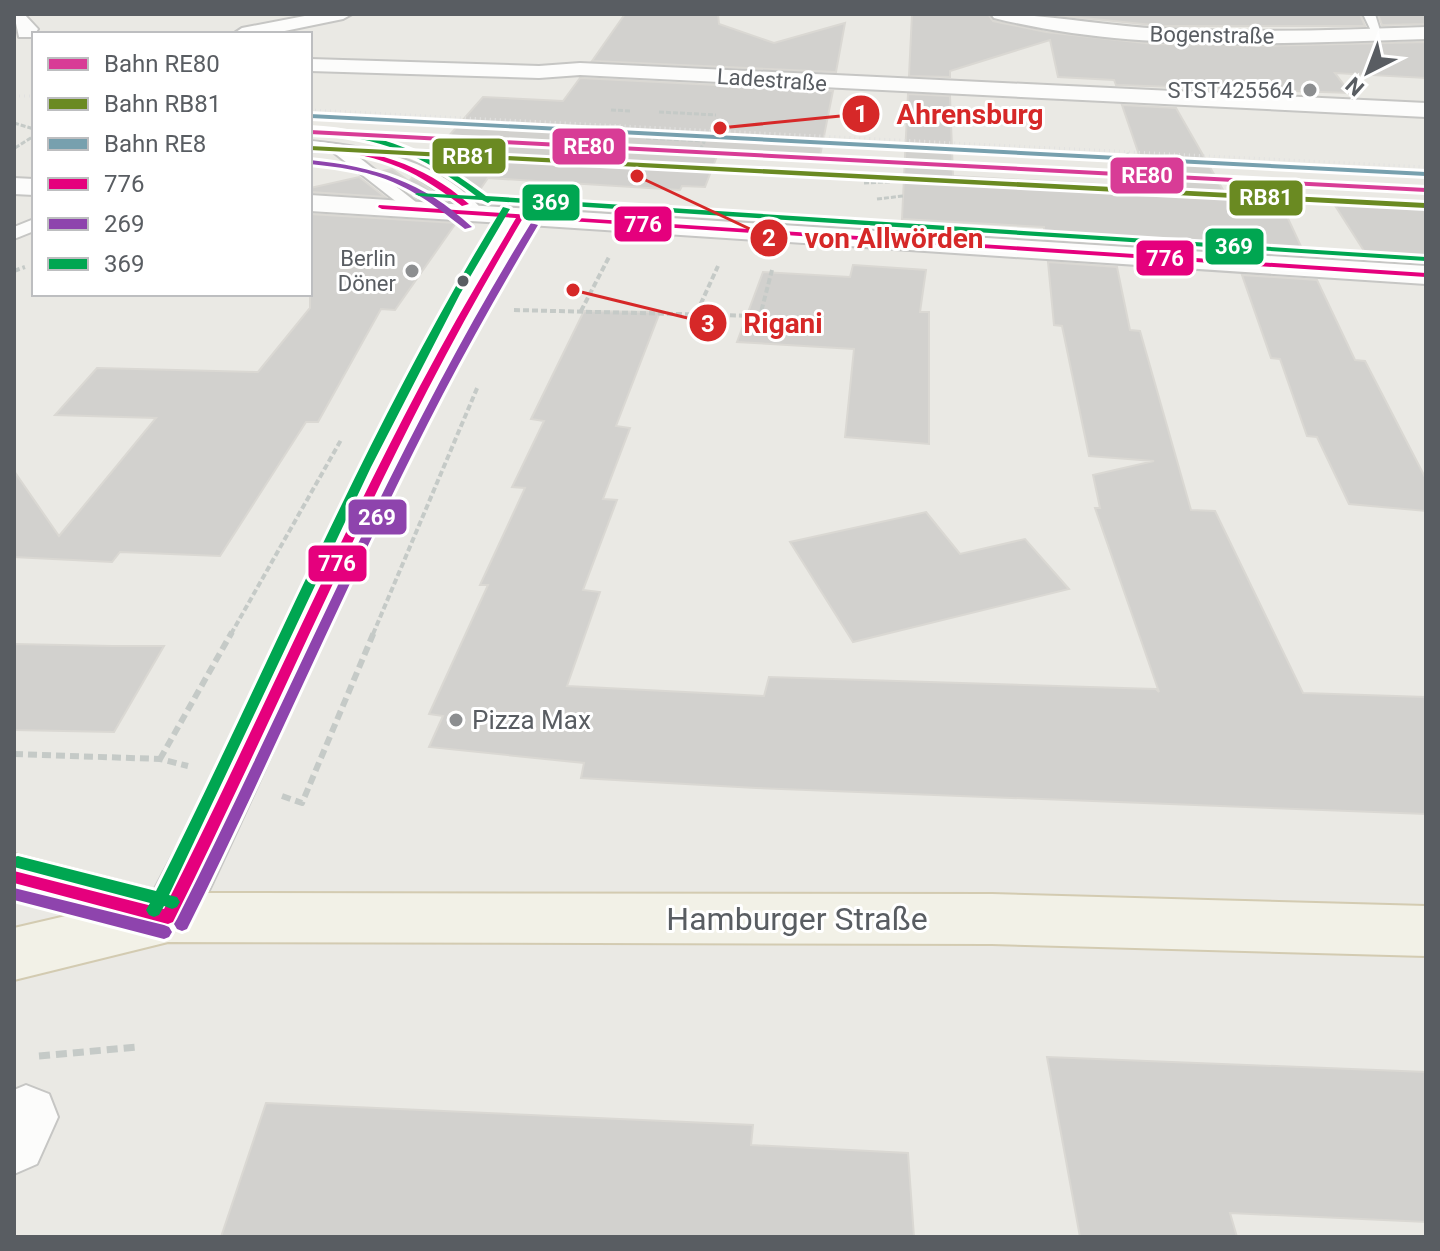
<svg xmlns="http://www.w3.org/2000/svg" width="1440" height="1251" font-family="Roboto,sans-serif">
<style>
.building{fill:#d2d1ce;stroke:#dad8d3;stroke-width:2}
.lines{fill:none;stroke-linecap:round;stroke-linejoin:round}
.service-casing{stroke:#c6c6c4;stroke-width:4}
.minor-casing{stroke:#c6c6c4;stroke-width:4}
.primary-casing{stroke:#d3cbb1;stroke-width:4}
.path-far3{stroke:#c5cac7;stroke-width:3;stroke-dasharray:5 2;stroke-linecap:butt}
.path-far2{stroke:#c5cac7;stroke-width:4;stroke-dasharray:6 3;stroke-linecap:butt}
.path-far1{stroke:#c5cac7;stroke-width:6;stroke-dasharray:9 5;stroke-linecap:butt}
.path{stroke:#c5cac7;stroke-width:7;stroke-dasharray:11 6;stroke-linecap:butt}
.service{fill:#fcfcfb;fill-rule:evenodd}
.minor{fill:#fcfcfb;fill-rule:evenodd}
.primary{fill:#f2f1e7;fill-rule:evenodd}
.rail{stroke:#e2e2e1;stroke-width:3;stroke-dasharray:1 4;stroke-linecap:butt}
.bus-1-casing{stroke:#fff;stroke-width:6}
.bus-2-casing{stroke:#fff;stroke-width:6}
.bus-3-casing{stroke:#fff;stroke-width:6}
.bus-1{fill:#e5007d;fill-rule:evenodd}
.bus-2{fill:#8e44ad;fill-rule:evenodd}
.bus-3{fill:#00a651;fill-rule:evenodd}
.rail-1-casing{stroke:#fff;stroke-width:6}
.rail-2-casing{stroke:#fff;stroke-width:6}
.rail-3-casing{stroke:#fff;stroke-width:6}
.rail-1{fill:#d83c96;fill-rule:evenodd}
.rail-2{fill:#6a8a22;fill-rule:evenodd}
.rail-3{fill:#77a0ae;fill-rule:evenodd}
.poi-dot{fill:#8c8e90;stroke:#fff;stroke-width:3}
.bus-dot{fill:#595d62;stroke:#fff;stroke-width:3}
.labels{text-anchor:middle;dominant-baseline:central;stroke-width:6;stroke-linejoin:round;paint-order:stroke}
.far-street-label{font-size:22px;fill:#595d62;stroke:#fff}
.far-poi-label{font-size:22px;fill:#595d62;stroke:#fff;text-anchor:end}
.poi-label{font-size:26px;fill:#595d62;stroke:#fff;text-anchor:start}
.near-street-label{font-size:32px;fill:#595d62;stroke:#fff}
.leader{fill:none;stroke:#d62828;stroke-width:3}
.callout-dot{fill:#d62828;stroke:#fff;stroke-width:3}
.mark-label{font-size:24px;text-anchor:middle;font-weight:bold;fill:#fff}
.callout-label{font-size:28px;text-anchor:middle;font-weight:bold;fill:#d62828;stroke:#fff;stroke-width:6;stroke-linejoin:round;paint-order:stroke}
.line-badge{stroke:#fff;stroke-width:3}
.badge-label{font-size:22px;text-anchor:middle;font-weight:bold;fill:#fff}
</style>
<rect width="100%" height="100%" fill="#eae9e4"/>
<path class="building" d="M 625,14 L 718,14 L 719,24 L 774,43 L 845,23 L 836,72 L 592,61 Z
M 912,14 L 988,14 L 993,21 L 1046,32 L 1154,44 L 1263,46 L 1426,42 L 1426,78 L 1335,73 L 1350,93 L 1116,85 L 1114,80 L 1058,77 L 1050,40 L 950,71 L 950,77 L 909,76 Z
M 1045,14 L 1360,14 L 1365,26 L 1162,26 Z
M 1378,14 L 1426,14 L 1426,24 L 1382,25 Z
M 580,78 L 833,91 L 820,156 L 719,151 L 705,187 L 682,186 L 680,190 L 488,178 L 474,198 L 424,164 L 483,97 L 563,101 Z
M 908,94 L 950,96 L 953,176 L 1150,187 L 1122,105 L 1176,108 L 1234,209 L 1285,212 L 1305,255 L 1233,251 L 1232,246 L 1045,239 L 1044,227 L 902,219 Z
M 392,169 L 409,181 L 412,178 L 417,180 L 445,201 L 417,199 L 382,171 Z
M 359,177 L 385,197 L 310,192 L 310,188 Z
M 1329,196 L 1426,202 L 1426,258 L 1366,254 Z
M 310,214 L 456,223 L 395,310 L 381,309 L 318,422 L 306,422 L 220,556 L 120,552 L 112,562 L 14,557 L 14,471 L 59,536 L 156,418 L 55,415 L 97,368 L 258,372 L 310,308 Z
M 1048,262 L 1117,267 L 1130,330 L 1140,331 L 1191,510 L 1215,511 L 1303,693 L 1426,697 L 1426,814 L 756,788 L 581,778 L 584,763 L 429,747 L 443,716 L 429,714 L 488,585 L 480,585 L 525,488 L 512,487 L 544,421 L 531,419 L 584,311 L 660,312 L 616,426 L 630,428 L 603,499 L 617,500 L 583,590 L 600,592 L 567,686 L 764,696 L 769,677 L 1156,689 L 1159,692 L 1095,508 L 1100,508 L 1093,475 L 1154,461 L 1089,456 L 1062,326 L 1054,325 Z
M 853,265 L 926,270 L 920,312 L 929,312 L 929,444 L 845,437 L 854,349 L 737,342 L 763,272 L 850,277 Z
M 1242,275 L 1317,280 L 1355,360 L 1365,361 L 1426,479 L 1426,511 L 1349,504 L 1317,437 L 1307,436 L 1280,359 L 1271,358 Z
M 926,512 L 960,554 L 1025,539 L 1069,589 L 853,642 L 790,542 Z
M 14,644 L 112,646 L 164,646 L 114,732 L 14,730 Z
M 1047,1057 L 1426,1072 L 1426,1222 L 1230,1213 L 1237,1237 L 1080,1237 Z
M 266,1103 L 753,1125 L 751,1145 L 908,1153 L 914,1237 L 221,1237 Z"/>
<g class="lines">
<g class="service-casing">
<path id="service" d="M 1363,14 L 1375,14 L 1382,37 L 1374,37 Z
M 310,141 C 375,147 442,161 486,214 L 484,218 L 472,218 C 436,189 403,161 356,155 L 426,210 L 424,214 L 412,214 L 333,152 L 310,151 Z
M 34,219 L 34,231 L 14,239 L 14,227 Z"/>
</g>
<g class="minor-casing">
<path id="minor" d="M 14,14 L 24,14 L 38,29 L 33,37 L 19,37 Z
M 315,14 L 352,14 L 343,19 L 270,34 L 233,34 L 242,28 Z
M 991,14 C 1048,14 1105,26 1162,29 C 1250,33 1338,30 1426,27 L 1426,39 C 1283,43 1134,53 994,18 Z
M 310,59 L 539,66 L 580,63 L 1426,103 L 1426,117 L 580,75 L 539,78 L 310,71 Z
M 14,178 L 34,179 L 34,195 L 14,194 Z
M 310,195 L 1426,266 L 1426,284 L 529,225 C 394,451 303,699 188,934 L 168,942 L 148,934 L 140,917 L 203,798 L 386,423 L 503,223 L 310,211 Z
M 26,1085 L 49,1094 L 58,1117 L 37,1164 L 14,1174 L 14,1090 Z"/>
</g>
<g class="primary-casing">
<path id="primary" d="M 14,854 L 167,893 L 992,894 L 1426,906 L 1426,956 L 992,944 L 168,942 L 14,980 L 14,928 L 70,915 L 14,900 Z"/>
</g>
<path class="path-far3" d="M 611,110 L 632,111
M 659,112 L 716,115
M 14,123 L 34,129
M 594,136 L 616,137
M 646,138 L 704,141
M 589,144 L 600,127
M 15,148 L 34,136
M 700,150 L 709,132
M 1127,153 L 1130,163 L 1143,164
M 864,183 L 904,181
M 877,199 L 903,196"/>
<path class="path-far2" d="M 14,271 L 25,267
M 514,310 L 760,316 L 772,270
M 581,311 L 609,257
M 697,312 L 718,266
M 231,634 L 341,440
M 373,634 L 478,386"/>
<path class="path-far1" d="M 14,754 L 160,759 L 188,766
M 160,759 L 232,632
M 282,796 L 302,803 L 374,632"/>
<path class="path" d="M 39,1056 L 138,1047"/>
<use href="#service" class="service"/>
<use href="#minor" class="minor"/>
<use href="#primary" class="primary"/>
<path class="rail" d="M 14,96 L 34,96
M 310,110 L 1426,167"/>
<g class="bus-1-casing">
<path id="bus-1" d="M 310,144 C 371,150 422,162 469,204 L 462,206 C 407,164 378,155 310,148 Z
M 379,205 L 1426,273 L 1426,277 L 523,218 C 490,274 458,331 428,389 C 338,564 261,745 173,922 L 168,924 L 14,883 L 14,871 L 164,909 C 252,736 329,558 420,386 C 450,329 483,274 516,218 L 382,209 L 378,207 Z"/>
</g>
<g class="bus-2-casing">
<path id="bus-2" d="M 310,160 C 376,167 422,181 472,227 L 465,229 C 409,184 382,171 310,164 Z
M 531,223 L 538,225 C 505,281 473,337 443,394 C 352,569 275,752 187,929 L 182,931 L 177,929 L 174,924 L 177,919 C 295,687 393,445 531,223 Z
M 14,888 L 164,925 L 169,927 L 172,932 L 169,937 L 164,939 L 14,900 Z"/>
</g>
<g class="bus-3-casing">
<path id="bus-3" d="M 310,128 C 383,132 429,153 486,196 L 1426,257 L 1426,261 L 491,201 L 488,203 L 482,200 L 419,196 L 415,194 L 417,193 L 476,196 C 418,152 383,139 311,132 Z
M 503,207 L 510,209 L 460,294 L 371,467 L 169,895 L 177,897 L 180,902 L 177,907 L 172,909 L 164,906 L 159,915 L 154,917 L 149,915 L 146,910 L 150,903 L 14,867 L 14,857 L 18,856 L 156,891 C 271,663 368,425 503,207 Z"/>
</g>
<use href="#bus-1" class="bus-1"/>
<use href="#bus-2" class="bus-2"/>
<use href="#bus-3" class="bus-3"/>
<g class="rail-1-casing">
<path id="rail-1" d="M 310,130 L 1426,188 L 1426,192 L 310,134 Z"/>
</g>
<g class="rail-2-casing">
<path id="rail-2" d="M 310,146 L 1425,203 L 1426,208 L 310,150 Z"/>
</g>
<g class="rail-3-casing">
<path id="rail-3" d="M 310,114 L 1426,172 L 1426,176 L 311,118 Z"/>
</g>
<use href="#rail-1" class="rail-1"/>
<use href="#rail-2" class="rail-2"/>
<use href="#rail-3" class="rail-3"/>
</g>
<g class="poi-dot">
<circle cx="1310" cy="90" r="8"/>
<circle cx="412" cy="271" r="8"/>
<circle cx="456" cy="720" r="8"/>
</g>
<circle class="bus-dot" cx="463" cy="281" r="7"/>
<g class="labels">
<g class="far-street-label">
<text transform="translate(1212 35) rotate(1)">Bogenstraße</text>
<text transform="translate(772 80) rotate(4)">Ladestraße</text>
</g>
<g class="far-poi-label">
<text x="1294" y="90">STST425564</text>
<text x="396" y="258">Berlin<tspan x="396" dy="25">Döner</tspan></text>
</g>
<g class="poi-label">
<text x="472" y="720">Pizza Max</text>
</g>
<g class="near-street-label">
<text x="797" y="919">Hamburger Straße</text>
</g>
</g>
<path class="leader" d="M720 128L861 114M637 176L769 238M573 290L708 323"/>
<g class="callout-dot">
<circle cx="720" cy="128" r="8"/>
<circle cx="637" cy="176" r="8"/>
<circle cx="573" cy="290" r="8"/>
<circle cx="861" cy="114" r="20"/>
<circle cx="769" cy="238" r="20"/>
<circle cx="708" cy="323" r="20"/>
</g>
<g class="mark-label">
<text x="861" y="122">1</text>
<text x="769" y="246">2</text>
<text x="708" y="332">3</text>
</g>
<g class="callout-label">
<text x="970" y="124">Ahrensburg</text>
<text x="894" y="248">von Allwörden</text>
<text x="783" y="333">Rigani</text>
</g>
<g class="line-badge">
<rect x="551" y="127" width="76" height="39" rx="8" fill="#d83c96"/>
<rect x="431" y="137" width="76" height="38" rx="8" fill="#6a8a22"/>
<rect x="1109" y="156" width="76" height="39" rx="8" fill="#d83c96"/>
<rect x="1228" y="179" width="76" height="38" rx="8" fill="#6a8a22"/>
<rect x="521" y="183" width="60" height="39" rx="8" fill="#00a651"/>
<rect x="613" y="205" width="60" height="38" rx="8" fill="#e5007d"/>
<rect x="1204" y="227" width="61" height="39" rx="8" fill="#00a651"/>
<rect x="1135" y="239" width="60" height="38" rx="8" fill="#e5007d"/>
<rect x="347" y="498" width="61" height="38" rx="8" fill="#8e44ad"/>
<rect x="307" y="544" width="61" height="39" rx="8" fill="#e5007d"/>
</g>
<g class="badge-label">
<text x="589" y="154">RE80</text>
<text x="469" y="164">RB81</text>
<text x="1147" y="183">RE80</text>
<text x="1266" y="205">RB81</text>
<text x="551" y="210">369</text>
<text x="643" y="232">776</text>
<text x="1234" y="254">369</text>
<text x="1165" y="266">776</text>
<text x="377" y="525">269</text>
<text x="337" y="571">776</text>
</g>
<rect width="1440" height="1251" fill="none" stroke="#595d62" stroke-width="32"/>
<rect x="32" y="32" width="280" height="264" fill="#ffffff" stroke="#bdbec0" stroke-width="2"/>
<rect x="48" y="58" width="40" height="12" fill="#d83c96" stroke="#bdbec0" stroke-width="2"/>
<text x="104" y="72" font-size="24" fill="#595d62">Bahn RE80</text>
<rect x="48" y="98" width="40" height="12" fill="#6a8a22" stroke="#bdbec0" stroke-width="2"/>
<text x="104" y="112" font-size="24" fill="#595d62">Bahn RB81</text>
<rect x="48" y="138" width="40" height="12" fill="#77a0ae" stroke="#bdbec0" stroke-width="2"/>
<text x="104" y="152" font-size="24" fill="#595d62">Bahn RE8</text>
<rect x="48" y="178" width="40" height="12" fill="#e5007d" stroke="#bdbec0" stroke-width="2"/>
<text x="104" y="192" font-size="24" fill="#595d62">776</text>
<rect x="48" y="218" width="40" height="12" fill="#8e44ad" stroke="#bdbec0" stroke-width="2"/>
<text x="104" y="232" font-size="24" fill="#595d62">269</text>
<rect x="48" y="258" width="40" height="12" fill="#00a651" stroke="#bdbec0" stroke-width="2"/>
<text x="104" y="272" font-size="24" fill="#595d62">369</text>
<g transform="translate(1368 72) rotate(222)" stroke="#ffffff" stroke-width="6" paint-order="stroke">
<path d="M0-6L14 30L0 20L-14 30Z" fill="#595d62"/>
<text y="-12" font-size="22" font-weight="bold" text-anchor="middle" fill="#595d62">N</text>
</g>
</svg>
